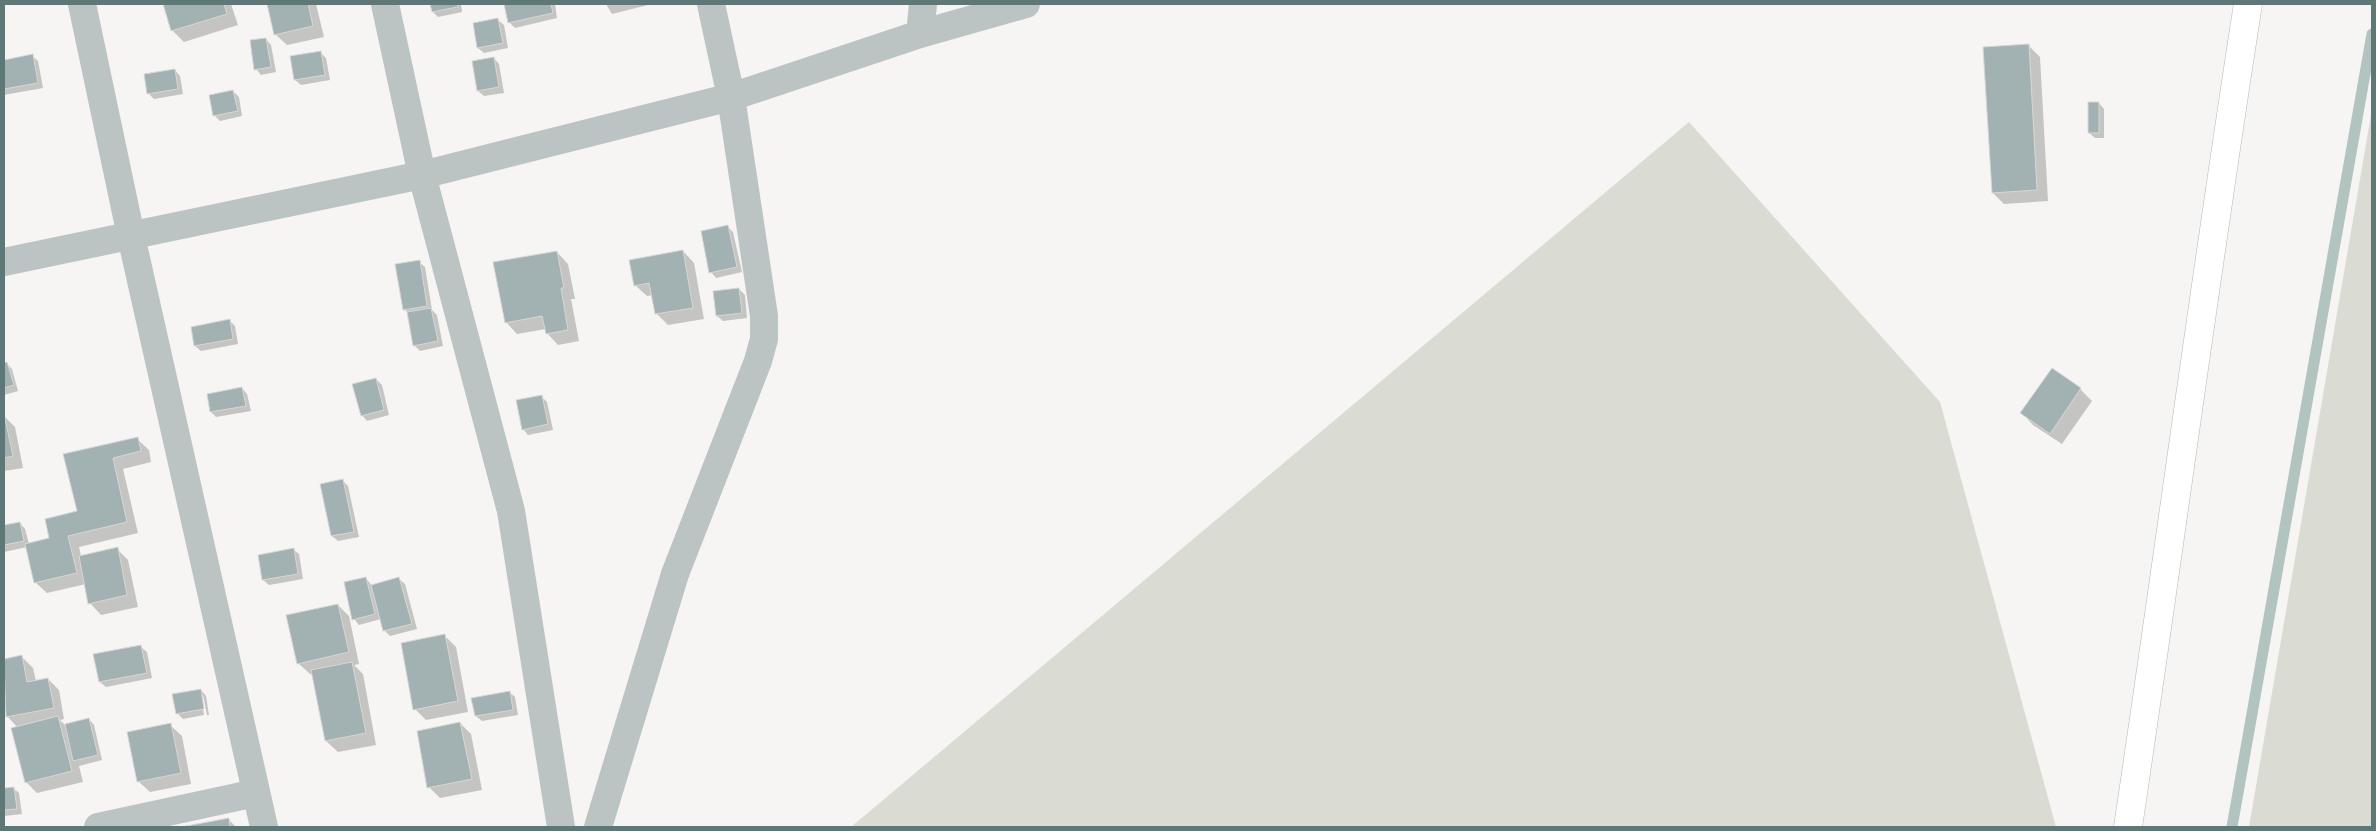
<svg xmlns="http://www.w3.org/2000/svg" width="2376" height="831" font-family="'Archivo Narrow',sans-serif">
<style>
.green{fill:#dadbd2}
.shadow{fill:#0003}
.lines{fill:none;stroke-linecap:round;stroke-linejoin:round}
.stream{stroke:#b2c4c0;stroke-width:11}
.building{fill:#a2b1b1;stroke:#d8d7d6}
.primary-casing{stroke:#afb8b8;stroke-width:29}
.street{stroke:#bbc3c3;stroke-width:28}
.primary{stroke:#fff;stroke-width:28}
</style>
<rect width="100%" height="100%" fill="#f6f5f3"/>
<path class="green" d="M 2372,109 L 2372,827 L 2249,827 Z
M 1689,122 L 1940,402 L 2056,827 L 851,827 Z"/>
<path class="shadow" d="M 164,4 L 231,4 L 238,25 L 184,42 L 172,30 Z
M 269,4 L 316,4 L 324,37 L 287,45 L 275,34 Z
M 431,4 L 461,4 L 462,12 L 438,17 L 433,12 Z
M 505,4 L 555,4 L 557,18 L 515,28 L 509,22 Z
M 606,4 L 652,4 L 612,14 Z
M 498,20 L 504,25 L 508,48 L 484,53 L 478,48 Z
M 266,39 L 271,45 L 276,72 L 261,75 L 256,69 Z
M 2028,45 L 2040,57 L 2048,201 L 2004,204 L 1993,193 Z
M 320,52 L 326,58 L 330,80 L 301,85 L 295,80 Z
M 32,56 L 38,61 L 43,88 L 4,95 L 4,61 Z
M 494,58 L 499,64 L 504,93 L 484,96 L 478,91 Z
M 175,70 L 180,76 L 183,94 L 154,99 L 148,93 Z
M 233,91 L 239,97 L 242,116 L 220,121 L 214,115 Z
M 2099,103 L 2104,109 L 2104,138 L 2095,138 L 2089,133 Z
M 728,227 L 733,232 L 742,272 L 716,278 L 711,272 Z
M 683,251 L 694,263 L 704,319 L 668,325 L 656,313 L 653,295 L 647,296 L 635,285 Z
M 557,252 L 568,264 L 575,299 L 571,299 L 579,341 L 558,345 L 547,333 L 546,329 L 517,334 L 506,322 Z
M 419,262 L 425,267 L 432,310 L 437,315 L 443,346 L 420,351 L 414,345 L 408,313 L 404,309 Z
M 739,289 L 745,295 L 747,318 L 723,321 L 717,316 Z
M 229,320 L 235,326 L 238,344 L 201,351 L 195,346 Z
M 6,363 L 12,369 L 18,391 L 4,395 L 4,364 Z
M 2052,369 L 2080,389 L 2092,401 L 2062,444 L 2033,425 L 2022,413 Z
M 376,379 L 382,385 L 389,415 L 367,421 L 362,415 Z
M 242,388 L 247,394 L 251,411 L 216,417 L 211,412 Z
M 541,396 L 547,402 L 553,430 L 528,435 L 523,429 Z
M 4,416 L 15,427 L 23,468 L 4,471 Z
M 137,439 L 149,450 L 151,462 L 123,469 L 138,533 L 79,547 L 81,556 L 117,549 L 128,560 L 138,607 L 101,615 L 90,603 L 86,584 L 47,593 L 35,582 L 27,547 L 4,552 L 4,527 L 20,523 L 25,529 L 29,544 L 51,539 L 78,512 L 65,455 Z
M 343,481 L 348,486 L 359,537 L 338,541 L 332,536 Z
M 293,549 L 299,554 L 303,579 L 269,585 L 263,580 Z
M 366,578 L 372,586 L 399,579 L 405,584 L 417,629 L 390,636 L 384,630 L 381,619 L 359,625 L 354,619 Z
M 338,605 L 349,616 L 359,664 L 354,665 L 363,674 L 376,745 L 338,752 L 326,741 L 313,674 L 310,674 L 298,663 Z
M 444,635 L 456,647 L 468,712 L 426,720 L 415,709 Z
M 141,647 L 147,652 L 152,678 L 106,687 L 100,682 L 95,655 Z
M 22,657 L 33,668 L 36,681 L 48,679 L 59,690 L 64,719 L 60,720 L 65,725 L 89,719 L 94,725 L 102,760 L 79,766 L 83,782 L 37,793 L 26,782 L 18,728 L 7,716 L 4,701 L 4,660 Z
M 201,690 L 206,696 L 209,715 L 207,715 L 203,695 L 201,695 L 204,715 L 183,719 L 177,713 Z
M 509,692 L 515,697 L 518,715 L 482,721 L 476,716 L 473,699 Z
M 460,723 L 471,734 L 482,790 L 440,798 L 429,787 Z
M 170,725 L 182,736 L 191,784 L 150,792 L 138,781 Z
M 13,788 L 19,793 L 22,814 L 4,816 L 4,789 Z
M 228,819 L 236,827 L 187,827 Z"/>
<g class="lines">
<path class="stream" d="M 2232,827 L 2372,34"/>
</g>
<path class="building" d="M 163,4 L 224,4 L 227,14 L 171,31 Z
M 267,4 L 308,4 L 313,26 L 274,35 Z
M 430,4 L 457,4 L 458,7 L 432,12 Z
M 504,4 L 551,4 L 553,13 L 508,23 Z
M 498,18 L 503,43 L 477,48 L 473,23 Z
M 266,38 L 271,67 L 254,70 L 250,40 Z
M 2029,44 L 2037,190 L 1992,193 L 1983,47 Z
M 321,51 L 325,75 L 294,80 L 290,56 Z
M 33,54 L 38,83 L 4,89 L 4,60 Z
M 494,57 L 499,87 L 477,91 L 472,61 Z
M 175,69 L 178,89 L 147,94 L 144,74 Z
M 233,90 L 238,111 L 213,116 L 209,95 Z
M 2088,102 L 2099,102 L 2099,133 L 2088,133 Z
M 728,225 L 737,267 L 709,273 L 701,231 Z
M 683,250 L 693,308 L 655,314 L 649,283 L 634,286 L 629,260 Z
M 557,251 L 564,288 L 561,288 L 568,330 L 546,334 L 542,316 L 505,323 L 493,262 Z
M 420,260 L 427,306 L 403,310 L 395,264 Z
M 739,288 L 742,313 L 716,316 L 713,291 Z
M 431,308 L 438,341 L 413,346 L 407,312 Z
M 230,319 L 233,339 L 194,346 L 191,327 Z
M 7,362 L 14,385 L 4,388 L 4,363 Z
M 2052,368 L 2081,388 L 2050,434 L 2020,413 Z
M 376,378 L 384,410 L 361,416 L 352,384 Z
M 242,387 L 246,406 L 210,412 L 207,394 Z
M 542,395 L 548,424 L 522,430 L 516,400 Z
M 4,414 L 13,456 L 4,458 Z
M 138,437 L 141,451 L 113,458 L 127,522 L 68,536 L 77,573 L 34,583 L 25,544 L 49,538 L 45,519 L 77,511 L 63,454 Z
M 343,479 L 354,532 L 331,536 L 320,484 Z
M 20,522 L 24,541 L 4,545 L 4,525 Z
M 118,547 L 127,595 L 88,604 L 79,556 Z
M 294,548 L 298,574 L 262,580 L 258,555 Z
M 366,577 L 375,614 L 352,620 L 344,582 Z
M 399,577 L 412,624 L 383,631 L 371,585 Z
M 338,604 L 349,652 L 297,664 L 286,615 Z
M 445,634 L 458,701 L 413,710 L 401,643 Z
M 141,645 L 147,673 L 99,682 L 93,654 Z
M 22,655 L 27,682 L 48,678 L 54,708 L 6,717 L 4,659 Z
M 352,662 L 366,733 L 325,741 L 311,670 Z
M 201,689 L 204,709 L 176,714 L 172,694 Z
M 510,691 L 513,710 L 475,716 L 471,698 Z
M 58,716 L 72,771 L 25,783 L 11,728 Z
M 89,718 L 98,755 L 73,761 L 65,724 Z
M 460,722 L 472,779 L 427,788 L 417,731 Z
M 171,723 L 181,773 L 137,782 L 127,732 Z
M 14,787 L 17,809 L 4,810 L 4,788 Z
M 229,818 L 230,827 L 181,827 Z"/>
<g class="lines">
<g class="primary-casing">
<path id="primary" d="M 2128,827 C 2169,553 2205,278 2248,4"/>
</g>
<path class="street" d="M 82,4 L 131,236 L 264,827
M 385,4 L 422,175 L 511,511 L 561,827
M 920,34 L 1026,4
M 4,262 L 422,175 L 731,97 L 920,34 L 923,4
M 98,827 L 256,793
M 598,827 L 675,574 L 758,361 L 764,339 L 764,316 L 731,97 L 711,4"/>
<use href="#primary" class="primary"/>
</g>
<rect width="2376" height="831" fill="none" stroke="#5e7878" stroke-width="10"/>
</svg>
